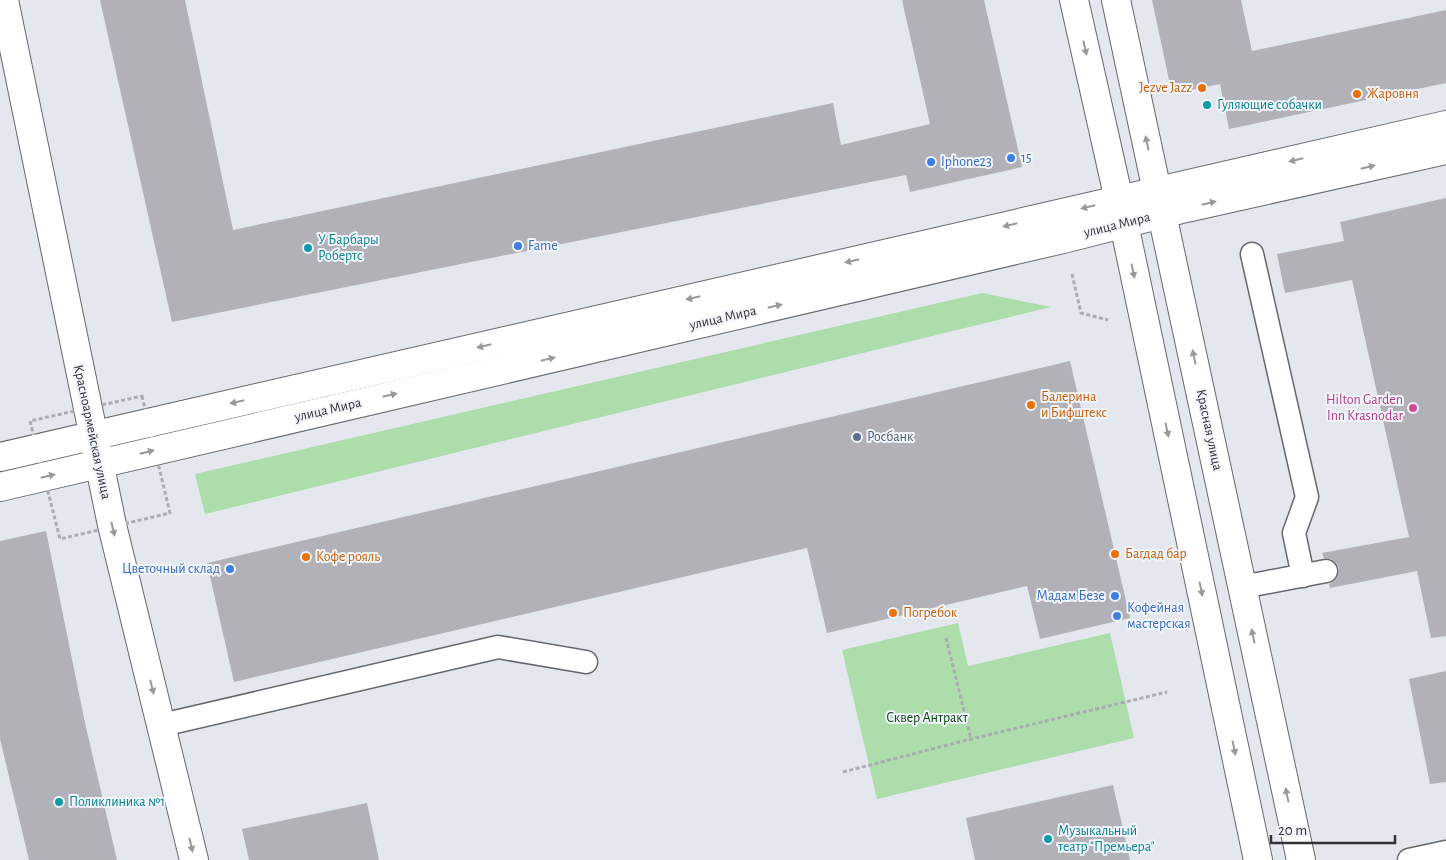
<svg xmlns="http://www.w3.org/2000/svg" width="1446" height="860" font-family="'Alegreya Sans',sans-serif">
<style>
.green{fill:#acddab}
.building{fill:#b1b1b7}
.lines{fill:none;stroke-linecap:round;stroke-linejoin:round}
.service-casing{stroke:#65686d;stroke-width:25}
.tertiary-casing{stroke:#65686d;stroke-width:30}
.secondary-casing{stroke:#65686d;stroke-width:30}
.path{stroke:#aaacb1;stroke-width:3;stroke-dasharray:4 2.5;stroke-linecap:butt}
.service{stroke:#fff;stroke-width:22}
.tertiary{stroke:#fff;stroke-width:28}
.secondary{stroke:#fff;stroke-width:28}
.oneway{fill:#98999a}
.food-dot{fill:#e8710a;stroke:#f1f4fa;stroke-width:2}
.culture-dot{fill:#0f9aa8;stroke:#f1f4fa;stroke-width:2}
.shop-dot{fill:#3f7fe0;stroke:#f1f4fa;stroke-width:2}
.hotel-dot{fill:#d1479c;stroke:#f1f4fa;stroke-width:2}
.service-dot{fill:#5c6f8a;stroke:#f1f4fa;stroke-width:2}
.labels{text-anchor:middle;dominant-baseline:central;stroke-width:4;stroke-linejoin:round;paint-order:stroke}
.food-label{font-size:14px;fill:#c56008;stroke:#f1f4fa;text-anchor:start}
.culture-label{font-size:14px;fill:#0d838f;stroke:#f1f4fa;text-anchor:start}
.shop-label{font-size:14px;fill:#366cbe;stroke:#f1f4fa;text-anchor:start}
.street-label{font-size:14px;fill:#323335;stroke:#f1f4fa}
.hotel-label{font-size:14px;fill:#b23c85;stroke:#f1f4fa;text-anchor:end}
.service-label{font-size:14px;fill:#4e5e75;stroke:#f1f4fa;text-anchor:start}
.park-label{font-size:14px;fill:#094510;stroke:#f1f4fa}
</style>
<rect width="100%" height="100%" fill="#e4e7ed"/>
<path class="green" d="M 982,293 L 1051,307 L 205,514 L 195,474 Z
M 958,623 L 968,666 L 1110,633 L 1134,738 L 877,799 L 842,650 Z"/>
<path class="building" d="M 100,0 L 185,0 L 233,230 L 833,103 L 841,145 L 930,124 L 902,0 L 984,0 L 1022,167 L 910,192 L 906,175 L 172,322 Z
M 1152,0 L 1241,0 L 1252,51 L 1446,10 L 1446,83 L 1229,129 L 1220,84 L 1172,94 Z
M 1446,198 L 1446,636 L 1431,638 L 1417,571 L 1330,588 L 1329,584 L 1334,581 L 1338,576 L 1339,568 L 1336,563 L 1331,559 L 1324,558 L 1322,553 L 1409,537 L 1352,280 L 1285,293 L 1277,254 L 1344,241 L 1340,222 Z
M 1070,361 L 1130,618 L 1040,639 L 1027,586 L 827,633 L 807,548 L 234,682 L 207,563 Z
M 46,531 L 85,723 L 117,860 L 29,860 L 0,739 L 0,541 Z
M 1446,671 L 1446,782 L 1430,784 L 1409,679 Z
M 1113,785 L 1130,860 L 975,860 L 966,818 Z
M 367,803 L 379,860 L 249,860 L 242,829 Z"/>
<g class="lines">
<g class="service-casing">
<path id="service" d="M 1252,254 L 1307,497 L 1294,533 L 1303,576
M 1242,586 L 1258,584 L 1326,571
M 162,725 L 498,647 L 586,662
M 1409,860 L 1446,852"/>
</g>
<g class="tertiary-casing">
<path id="tertiary" d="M 4,0 L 112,525 L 194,860
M 1074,0 L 1119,200
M 1116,0 L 1157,191
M 0,487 L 1063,239 L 1186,208 L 1446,150"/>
</g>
<g class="secondary-casing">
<path id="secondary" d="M 1157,191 L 1301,860
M 1119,200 L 1258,860
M 0,457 L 1446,125"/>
</g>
<path class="path" d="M 1072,274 L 1081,313 L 1108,320
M 142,396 L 170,513 L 60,539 L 30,421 Z
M 946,638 L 971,739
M 843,772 L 971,739 L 1167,692"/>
<use href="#service" class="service"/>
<use href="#tertiary" class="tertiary"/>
<use href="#secondary" class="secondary"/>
</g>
<defs><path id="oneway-solid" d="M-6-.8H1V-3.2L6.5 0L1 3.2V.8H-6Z" transform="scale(1.25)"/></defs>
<g class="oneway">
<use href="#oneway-solid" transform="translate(1085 48) rotate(77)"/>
<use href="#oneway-solid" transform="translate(1147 143) rotate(-102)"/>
<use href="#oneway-solid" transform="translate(1296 160) rotate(167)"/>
<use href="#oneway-solid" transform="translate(1368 167) rotate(-13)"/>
<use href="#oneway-solid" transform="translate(1209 203) rotate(-13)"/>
<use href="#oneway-solid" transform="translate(1088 207) rotate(167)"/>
<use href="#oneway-solid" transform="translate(1010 225) rotate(167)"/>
<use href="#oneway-solid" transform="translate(852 261) rotate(167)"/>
<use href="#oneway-solid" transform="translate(1133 271) rotate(78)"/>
<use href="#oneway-solid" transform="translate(693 298) rotate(167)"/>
<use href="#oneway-solid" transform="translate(775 306) rotate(-13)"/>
<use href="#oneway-solid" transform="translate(484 346) rotate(167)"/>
<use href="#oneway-solid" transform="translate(1194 357) rotate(-102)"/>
<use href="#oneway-solid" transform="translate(548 359) rotate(-13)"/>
<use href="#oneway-solid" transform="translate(390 395) rotate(-13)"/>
<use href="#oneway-solid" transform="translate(237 402) rotate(167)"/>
<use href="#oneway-solid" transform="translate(1167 430) rotate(78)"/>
<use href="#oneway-solid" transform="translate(147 452) rotate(-14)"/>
<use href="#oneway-solid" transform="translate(48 476) rotate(-13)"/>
<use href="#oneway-solid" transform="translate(113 529) rotate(77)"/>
<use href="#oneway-solid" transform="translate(1201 589) rotate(78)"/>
<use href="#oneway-solid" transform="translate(1253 636) rotate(-102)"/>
<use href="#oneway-solid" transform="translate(152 687) rotate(76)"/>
<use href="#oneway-solid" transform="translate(1234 748) rotate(78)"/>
<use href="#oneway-solid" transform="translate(1287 795) rotate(-102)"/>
<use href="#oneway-solid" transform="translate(191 845) rotate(77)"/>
</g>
<g class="food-dot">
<circle cx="1202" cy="88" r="5"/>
<circle cx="1357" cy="94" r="5"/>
<circle cx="1031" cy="405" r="5"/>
<circle cx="1115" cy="554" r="5"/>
<circle cx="306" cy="557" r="5"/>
<circle cx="893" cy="613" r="5"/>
</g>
<g class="culture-dot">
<circle cx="1207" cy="105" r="5"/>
<circle cx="308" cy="248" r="5"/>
<circle cx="59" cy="802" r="5"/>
<circle cx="1048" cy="839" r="5"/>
</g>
<g class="shop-dot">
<circle cx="1011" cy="158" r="5"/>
<circle cx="931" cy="162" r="5"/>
<circle cx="518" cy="246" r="5"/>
<circle cx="230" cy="569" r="5"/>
<circle cx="1115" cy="596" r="5"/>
<circle cx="1117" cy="616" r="5"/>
</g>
<circle class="hotel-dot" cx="1413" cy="408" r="5"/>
<circle class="service-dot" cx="857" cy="437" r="5"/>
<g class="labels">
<g class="food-label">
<text x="1192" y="88" text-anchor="end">Jezve Jazz</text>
<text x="1367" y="94">Жаровня</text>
<text x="1041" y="397">Балерина<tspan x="1041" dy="16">и Бифштекс</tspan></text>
<text x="1125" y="554">Багдад бар</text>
<text x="316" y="557">Кофе рояль</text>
<text x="903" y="613">Погребок</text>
</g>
<g class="culture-label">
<text x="1217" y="105">Гуляющие собачки</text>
<text x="318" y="240">У Барбары<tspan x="318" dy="16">Робертс</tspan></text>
<text x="69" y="802">Поликлиника №1</text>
<text x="1058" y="831">Музыкальный<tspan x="1058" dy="16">театр "Премьера"</tspan></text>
</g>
<g class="shop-label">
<text x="1021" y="158">15</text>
<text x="941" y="162">Iphone23</text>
<text x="528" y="246">Fame</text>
<text x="220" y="569" text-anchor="end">Цветочный склад</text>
<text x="1105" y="596" text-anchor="end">Мадам Безе</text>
<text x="1127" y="608">Кофейная<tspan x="1127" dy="16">мастерская</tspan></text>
</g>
<g class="street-label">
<text transform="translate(1117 225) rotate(-14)">улица Мира</text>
<text transform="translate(723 318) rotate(-13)">улица Мира</text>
<text transform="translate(328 410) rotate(-13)">улица Мира</text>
<text transform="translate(1209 430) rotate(78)">Красная улица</text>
<text transform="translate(92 432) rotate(78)">Красноармейская улица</text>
</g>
<g class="hotel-label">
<text x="1403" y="400">Hilton Garden<tspan x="1403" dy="16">Inn Krasnodar</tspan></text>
</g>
<g class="service-label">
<text x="867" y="437">Росбанк</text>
</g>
<g class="park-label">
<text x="927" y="718">Сквер Антракт</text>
</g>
</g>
<path d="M1271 835v8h124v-8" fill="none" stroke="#323335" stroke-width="2.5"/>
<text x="1278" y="835" font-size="15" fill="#323335" stroke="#f1f4fa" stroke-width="4" paint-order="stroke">20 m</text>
</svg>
